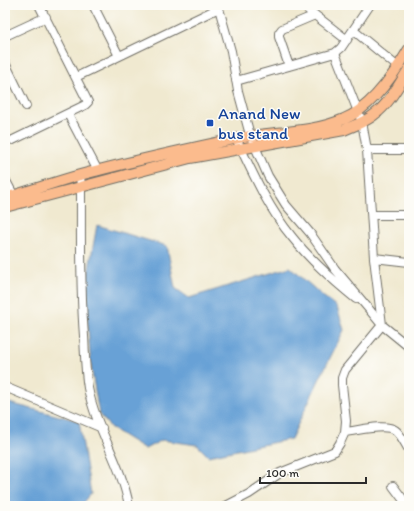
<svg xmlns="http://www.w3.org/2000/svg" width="414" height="511" font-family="Itim,sans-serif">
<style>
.water{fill:#67a1d6;stroke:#496680}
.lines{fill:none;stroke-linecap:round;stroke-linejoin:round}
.minor-casing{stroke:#706e65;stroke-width:10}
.major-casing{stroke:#706e65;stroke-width:12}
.minor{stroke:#fff;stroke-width:8}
.major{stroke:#fbbb8d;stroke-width:10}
.transit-dot{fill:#1a4fb4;stroke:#fdfcf7;stroke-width:1.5}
.labels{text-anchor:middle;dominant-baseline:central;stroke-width:3;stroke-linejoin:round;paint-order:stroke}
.transit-label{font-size:17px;fill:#164399;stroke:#fdfcf7;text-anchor:start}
</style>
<rect width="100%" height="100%" fill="#fdfcf7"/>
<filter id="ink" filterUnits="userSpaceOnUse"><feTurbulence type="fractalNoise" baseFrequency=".025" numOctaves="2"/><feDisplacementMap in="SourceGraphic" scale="8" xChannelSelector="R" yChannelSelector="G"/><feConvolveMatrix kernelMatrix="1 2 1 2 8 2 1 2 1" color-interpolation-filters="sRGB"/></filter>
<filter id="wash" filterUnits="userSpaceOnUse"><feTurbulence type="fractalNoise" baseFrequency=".012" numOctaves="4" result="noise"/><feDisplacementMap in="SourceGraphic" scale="16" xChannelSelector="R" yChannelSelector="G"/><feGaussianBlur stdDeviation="0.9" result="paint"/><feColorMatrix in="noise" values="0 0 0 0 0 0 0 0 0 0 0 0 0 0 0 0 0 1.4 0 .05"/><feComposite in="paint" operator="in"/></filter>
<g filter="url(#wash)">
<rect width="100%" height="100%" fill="#f0e9d0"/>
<path class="water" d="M 97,225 L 167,246 L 175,288 L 189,298 L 290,267 L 324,297 L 337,307 L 344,330 L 318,382 L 291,439 L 208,456 L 197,445 L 162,440 L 145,449 L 111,428 L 99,414 L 91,366 L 85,290 Z
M 5,402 L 79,421 L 91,494 L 81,506 L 5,506 Z"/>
</g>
<g filter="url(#ink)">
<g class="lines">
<g class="minor-casing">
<path id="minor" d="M 93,5 L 119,56
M 218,5 L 231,51 L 238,91 L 250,135 L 268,176 L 286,205 L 310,233 L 335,269 L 368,308 L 382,325 L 409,347
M 302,5 L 347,40
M 353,30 L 398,67
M 5,36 L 46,17
M 5,63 L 26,106
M 289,66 L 279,37 L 279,33 L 282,29 L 315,15
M 76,77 L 219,8
M 236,81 L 335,53 L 341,48 L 370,5
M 68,114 L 98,171
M 236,138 C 252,172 268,208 292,237 C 311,261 333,280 356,299
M 13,140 L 85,105 L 88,102 L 39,5
M 367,150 L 409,150
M 80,175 L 81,187 C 81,236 80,287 84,336 C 85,353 85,371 88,388 C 96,429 122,465 129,506
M 5,179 L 14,196
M 372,215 L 409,215
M 374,258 L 409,262
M 5,387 L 102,428
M 345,432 C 357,431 385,423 395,430 C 401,434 405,444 409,450
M 393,486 L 408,506
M 226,506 L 249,494 L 280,473 L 335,451 L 340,443 L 345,432 L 346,421 L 342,385 L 342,378 L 345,370 L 382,325 L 374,258 L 367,150 L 362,122 L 335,53"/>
</g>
<g class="major-casing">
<path id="major" d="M 5,198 C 30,191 55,182 80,175 C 131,161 183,150 234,139 C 270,131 310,134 344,119 C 371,108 395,73 409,49
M 5,207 L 190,158 L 344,130 C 355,125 366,122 375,114 C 390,103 399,84 409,69"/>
</g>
<use href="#minor" class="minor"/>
<use href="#major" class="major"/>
</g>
</g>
<rect class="transit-dot" x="206" y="119" width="8" height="8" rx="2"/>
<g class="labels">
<g class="transit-label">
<text x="218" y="113">Anand New<tspan x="218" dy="20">bus stand</tspan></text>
</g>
</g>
<rect width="414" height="511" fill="none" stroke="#fdfcf7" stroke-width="20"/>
<path d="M260 477v6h106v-6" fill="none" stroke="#2b2b2b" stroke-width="2"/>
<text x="266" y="477" font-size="12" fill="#2b2b2b" stroke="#fdfcf7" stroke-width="3" paint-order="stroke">100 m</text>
</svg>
